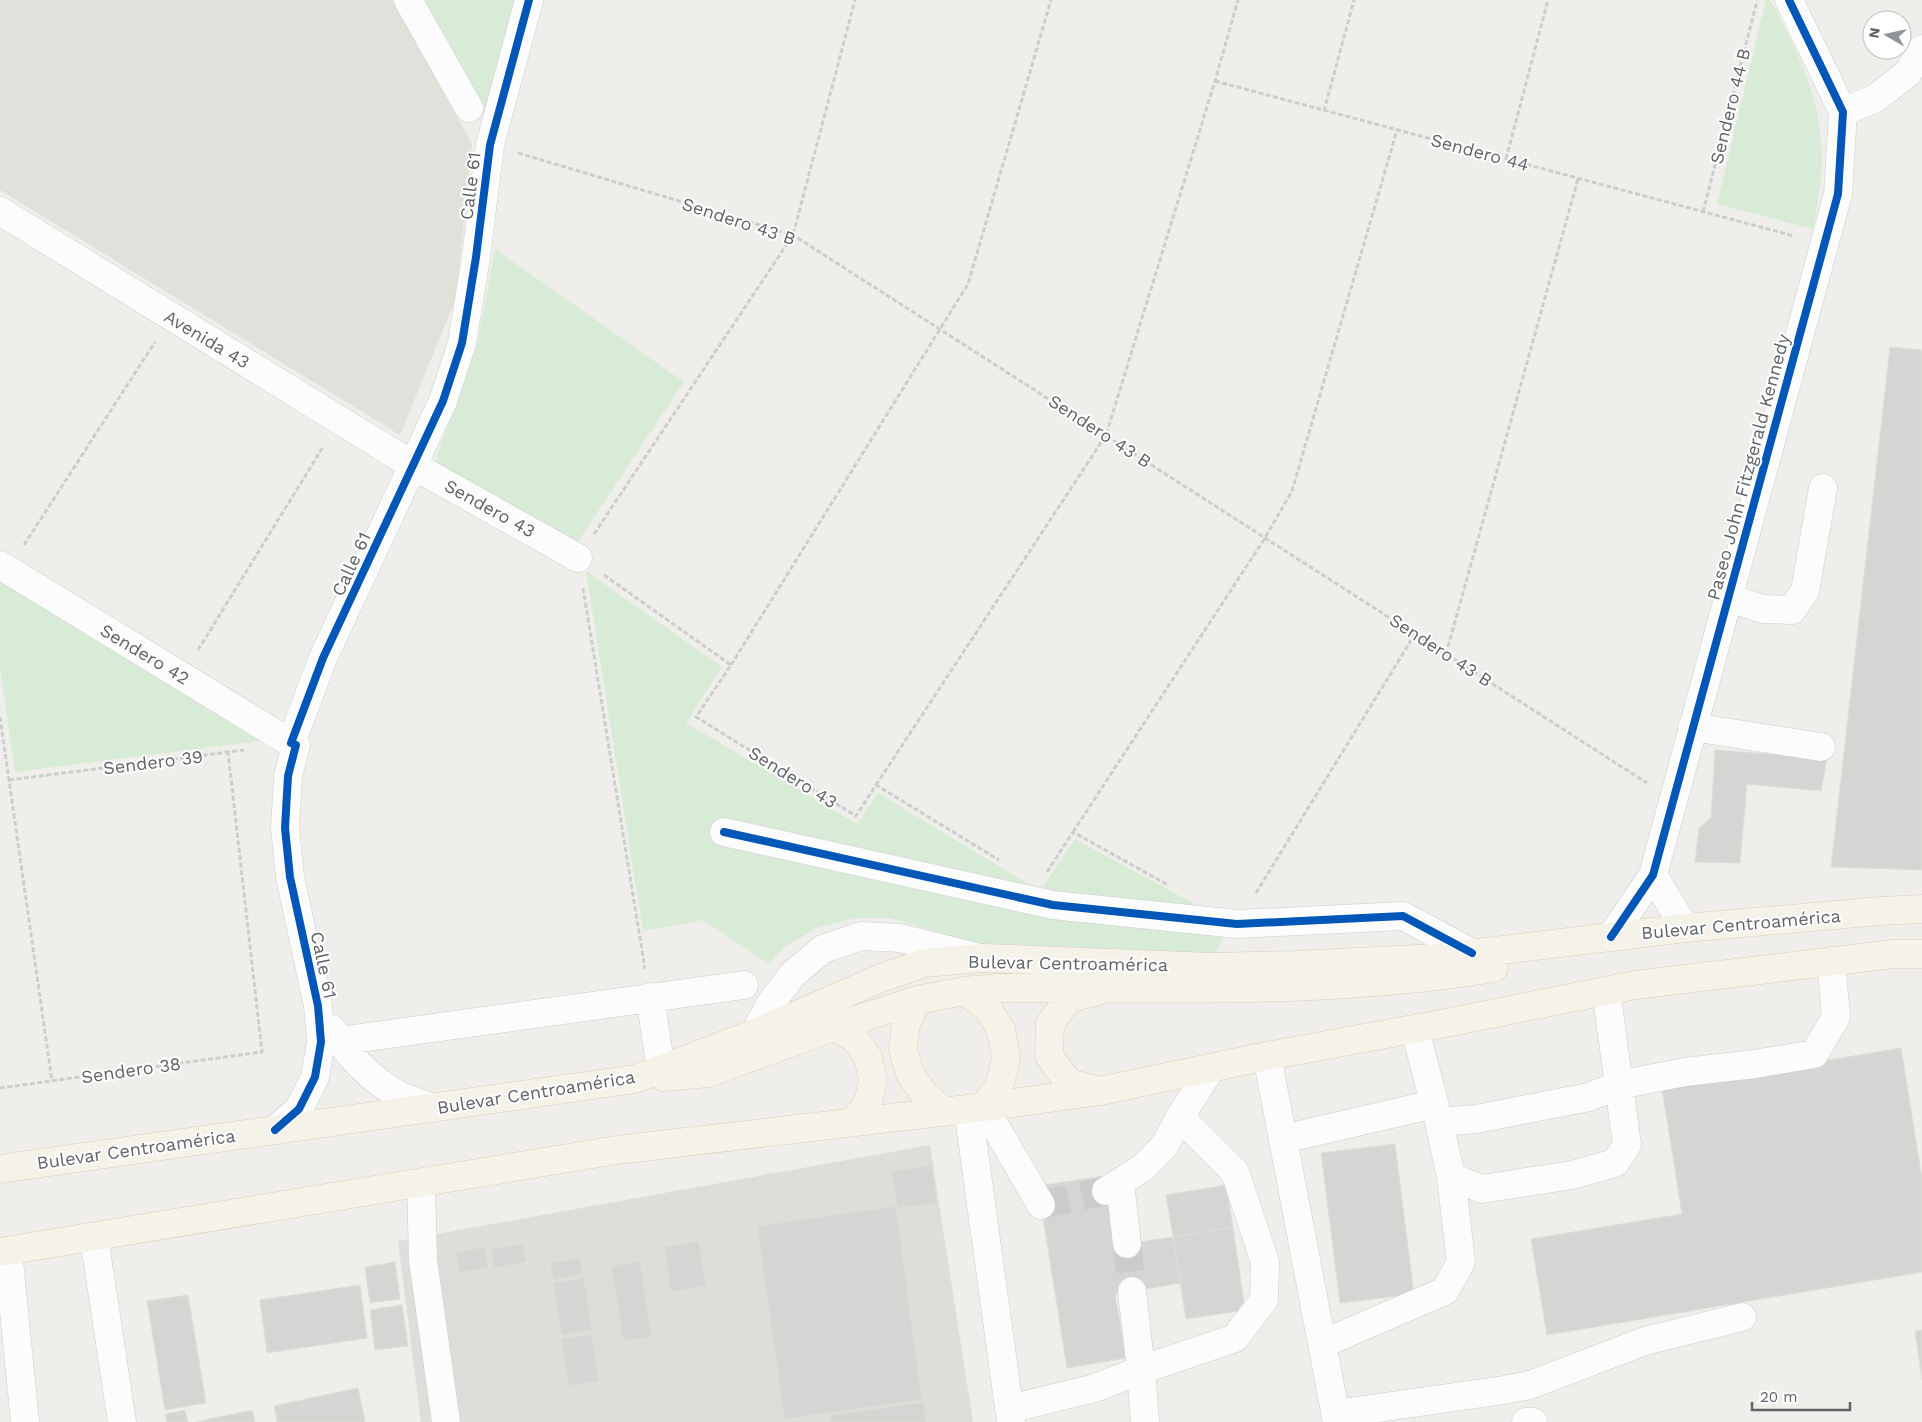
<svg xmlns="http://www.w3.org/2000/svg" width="1922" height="1422" font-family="'Work Sans',sans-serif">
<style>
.industrial{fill:#dfddda}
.education{fill:#e2e0da}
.green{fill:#d8ebd6}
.building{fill:#d6d5d3;stroke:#deddd9}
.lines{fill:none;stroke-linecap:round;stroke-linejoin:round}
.minor-tunnel{stroke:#cbcbca;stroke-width:28;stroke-dasharray:28 14;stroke-linecap:butt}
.minor-casing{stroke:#cbcccc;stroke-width:29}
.major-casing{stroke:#d7ceb8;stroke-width:29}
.path{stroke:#cacfcc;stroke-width:3;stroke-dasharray:5 2.5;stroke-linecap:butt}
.minor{stroke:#fdfcfc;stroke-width:28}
.major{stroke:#f4f2e9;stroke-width:28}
.cycleway-casing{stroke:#fff;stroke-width:11}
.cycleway{stroke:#0057b8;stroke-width:8}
.labels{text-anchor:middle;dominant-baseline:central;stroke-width:4;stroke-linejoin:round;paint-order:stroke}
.street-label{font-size:18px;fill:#5f6368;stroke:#fff}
</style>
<rect width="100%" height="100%" fill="#efeeea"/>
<path class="industrial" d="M 930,1145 L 973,1422 L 421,1422 L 398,1241 Z"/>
<path class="education" d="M 0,0 L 392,0 L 472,144 L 456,298 L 400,435 L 0,190 Z"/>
<path class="green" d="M 423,0 L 517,0 L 487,112 Z
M 1766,0 L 1770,0 C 1794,44 1817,90 1821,141 C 1824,170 1818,200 1813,229 L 1717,204 Z
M 495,249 L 684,382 L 575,546 L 435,462 L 478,342 Z
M 0,552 L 268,740 L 15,772 L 0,667 Z
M 586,571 L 722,667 L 686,723 L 857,824 L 878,793 L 1040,891 L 1075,839 L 1231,924 L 1211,959 L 976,943 L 890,918 L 857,918 L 818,927 L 783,948 L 769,964 L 703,920 L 643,931 Z"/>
<path class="building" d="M 1890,347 L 1922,350 L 1922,870 L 1831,867 Z
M 1715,750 L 1827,758 L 1821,791 L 1747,784 L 1740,863 L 1695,862 L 1699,828 L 1711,818 Z
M 1901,1048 L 1922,1178 L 1922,1272 L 1547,1335 L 1531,1239 L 1682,1214 L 1662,1088 Z
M 1395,1144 L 1414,1294 L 1340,1303 L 1321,1153 Z
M 932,1165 L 937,1203 L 897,1208 L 892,1171 Z
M 1104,1176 L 1114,1246 L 1173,1237 L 1181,1283 L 1115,1294 L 1126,1358 L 1067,1368 L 1038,1186 Z
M 1226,1185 L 1233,1227 L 1173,1237 L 1166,1195 Z
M 896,1206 L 922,1400 L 784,1419 L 757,1226 Z
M 1233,1227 L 1245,1310 L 1186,1319 L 1173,1237 Z
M 699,1241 L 706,1286 L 671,1292 L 664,1247 Z
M 523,1244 L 526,1262 L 494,1268 L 491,1249 Z
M 485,1247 L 488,1268 L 459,1273 L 456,1252 Z
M 580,1258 L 582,1274 L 553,1280 L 550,1263 Z
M 640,1261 L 652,1337 L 623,1341 L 611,1266 Z
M 395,1262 L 400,1299 L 370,1303 L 365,1267 Z
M 584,1278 L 592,1330 L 562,1335 L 553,1283 Z
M 360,1285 L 367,1338 L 267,1353 L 260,1300 Z
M 188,1295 L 206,1403 L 165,1410 L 147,1301 Z
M 402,1305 L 408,1346 L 375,1350 L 370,1310 Z
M 1922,1330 L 1922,1380 L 1915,1331 Z
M 592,1334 L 599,1381 L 569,1386 L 561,1339 Z
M 358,1388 L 365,1422 L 277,1422 L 274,1406 Z
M 924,1402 L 926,1422 L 831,1422 L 830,1415 Z
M 185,1410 L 188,1422 L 167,1422 L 165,1414 Z
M 252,1410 L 255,1422 L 195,1422 Z"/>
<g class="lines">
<path class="minor-tunnel" d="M 1041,1205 L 1106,1191
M 1127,1244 L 1132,1291"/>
<g class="minor-casing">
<path id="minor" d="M 408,0 L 469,108
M 1843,112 L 1876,98 L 1908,73 L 1922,49
M 0,211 L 414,466 L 578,558
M 0,565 L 291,743
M 1728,598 L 1763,609 L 1792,610 L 1805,591 L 1823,488
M 1692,727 L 1821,747
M 724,832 L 1053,905 L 1237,924 L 1403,916 L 1472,953
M 1653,875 L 1685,928
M 1611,937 L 1653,875 L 1838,194 L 1843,112 L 1789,0
M 650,997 L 661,1069
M 332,1029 C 347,1055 371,1079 397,1094 C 408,1100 422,1103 433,1108
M 1415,1029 L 1439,1122 L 1476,1119 L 1589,1097 L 1619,1085 L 1606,991
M 755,1033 L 770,1004 L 793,974 L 823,949 L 861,936 L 900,938 L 977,957
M 339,1041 L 744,985
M 1267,1056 L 1337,1422
M 984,1107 L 1041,1205
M 968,1109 L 1011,1422
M 1439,1122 L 1451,1177 L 1482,1189 L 1572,1175 L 1615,1163 L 1627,1145 L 1619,1085 L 1685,1072 L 1755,1064 L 1814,1054 L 1836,1017 L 1831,961
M 275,1130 L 299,1109 L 315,1077 L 321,1042 L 318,1006 L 290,877 L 285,828 L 288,776 L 296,745 L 291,743 L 323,658 L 443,401 L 462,343 L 476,257 L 490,145 L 529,0
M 1283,1139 L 1434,1104
M 421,1183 L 423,1260 L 446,1422
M 1120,1183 L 1127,1244
M 1106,1191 L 1144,1167 L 1164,1146 L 1180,1117 L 1211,1068
M 94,1237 L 122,1422
M 8,1251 L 25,1422
M 1322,1344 L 1445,1291 L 1461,1262 L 1451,1177
M 1009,1409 L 1095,1388 L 1141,1370 L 1132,1291
M 1335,1414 L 1504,1390 L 1530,1385 L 1645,1341 L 1742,1317
M 1145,1422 L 1141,1370 L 1235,1338 L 1264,1300 L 1265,1262 L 1235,1172 L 1180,1117
M 1526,1422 L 1533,1422"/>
</g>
<g class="major-casing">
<path id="major" d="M 964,991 L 987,1007 L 1001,1030 L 1006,1058 L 1000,1084 L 984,1107
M 1095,992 L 1069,998 L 1050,1024 L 1049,1056 L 1069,1083 L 1097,1090
M 917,1000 L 906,1024 L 903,1049 L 910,1074 L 925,1095 L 945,1112
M 834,1027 L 854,1038 L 868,1057 L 873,1080 L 868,1103 L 853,1122
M 664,1077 L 708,1073 L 834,1027 L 917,1000 L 964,991 L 997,988 C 1162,988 1330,995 1494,968
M 0,1169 L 635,1079 L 755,1033 L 881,978 L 924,963 L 983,958 L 1211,967 L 1295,965 L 1436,958 L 1685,928 L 1881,911 L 1922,909
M 0,1252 L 617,1150 L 984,1107 L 1100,1091 L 1267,1056 L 1446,1023 L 1635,985 L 1893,954 L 1922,954"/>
</g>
<path class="path" d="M 1215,81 L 1794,236
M 1324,111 L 1354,0
M 518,153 L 793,235 L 1647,783
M 1506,159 L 1548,0
M 1703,212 L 1757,1
M 594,534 L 793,235 L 855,0
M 24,545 L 155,342
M 604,575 L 731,665 L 696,717 L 856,816 L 876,785 L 999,860
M 583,588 L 645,969
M 198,650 L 323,447
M 1446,654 L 1578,179
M 731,665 L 968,284 L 1051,0
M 0,717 L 52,1081
M 9,780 L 244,750
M 876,785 L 1106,435 L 1215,81 L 1238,0
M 1073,832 L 1265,538 L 1292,491 L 1397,130
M 1047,872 L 1073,832 L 1168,885
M 1256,893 L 1415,634
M 0,1088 L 262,1052 L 228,752"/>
<use href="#minor" class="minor"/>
<use href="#major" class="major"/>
<g class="cycleway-casing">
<path id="cycleway" d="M 724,832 L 1053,905 L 1237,924 L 1403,916 L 1472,953
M 1611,937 L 1653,875 L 1838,194 L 1843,112 L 1789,0
M 275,1130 L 299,1109 L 315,1077 L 321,1042 L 318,1006 L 290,877 L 285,828 L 288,776 L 296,745 L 291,743 L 323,658 L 443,401 L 462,343 L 476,257 L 490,145 L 529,0"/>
</g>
<use href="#cycleway" class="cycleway"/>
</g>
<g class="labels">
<g class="street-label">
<text transform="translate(1730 106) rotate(-76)">Sendero 44 B</text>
<text transform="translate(1480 152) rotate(15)">Sendero 44</text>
<text transform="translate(470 186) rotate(-83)">Calle 61</text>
<text transform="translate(739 221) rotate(18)">Sendero 43 B</text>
<text transform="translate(207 339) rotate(31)">Avenida 43</text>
<text transform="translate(1100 431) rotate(33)">Sendero 43 B</text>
<text transform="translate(1748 467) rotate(-75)">Paseo John Fitzgerald Kennedy</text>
<text transform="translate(490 508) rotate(29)">Sendero 43</text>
<text transform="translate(351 564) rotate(-65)">Calle 61</text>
<text transform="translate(1441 650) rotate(33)">Sendero 43 B</text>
<text transform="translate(145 654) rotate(31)">Sendero 42</text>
<text transform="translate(153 762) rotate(-7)">Sendero 39</text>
<text transform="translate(793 777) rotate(32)">Sendero 43</text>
<text transform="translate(1741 924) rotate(-5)">Bulevar Centroamérica</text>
<text transform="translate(1068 963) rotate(1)">Bulevar Centroamérica</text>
<text transform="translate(324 965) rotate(78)">Calle 61</text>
<text transform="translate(131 1070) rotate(-8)">Sendero 38</text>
<text transform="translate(536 1092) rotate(-9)">Bulevar Centroamérica</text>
<text transform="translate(136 1149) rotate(-8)">Bulevar Centroamérica</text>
</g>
</g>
<g transform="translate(1887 35) rotate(279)"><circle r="24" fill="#ffffff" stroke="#bfc1c3"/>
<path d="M0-4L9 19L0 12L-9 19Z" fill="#919496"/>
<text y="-8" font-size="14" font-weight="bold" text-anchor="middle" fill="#5f6368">N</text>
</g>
<path d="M1752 1402v8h98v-8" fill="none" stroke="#5f6368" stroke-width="2.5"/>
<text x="1760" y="1402" font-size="15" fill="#5f6368" stroke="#ffffff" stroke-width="4" paint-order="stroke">20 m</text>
</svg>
